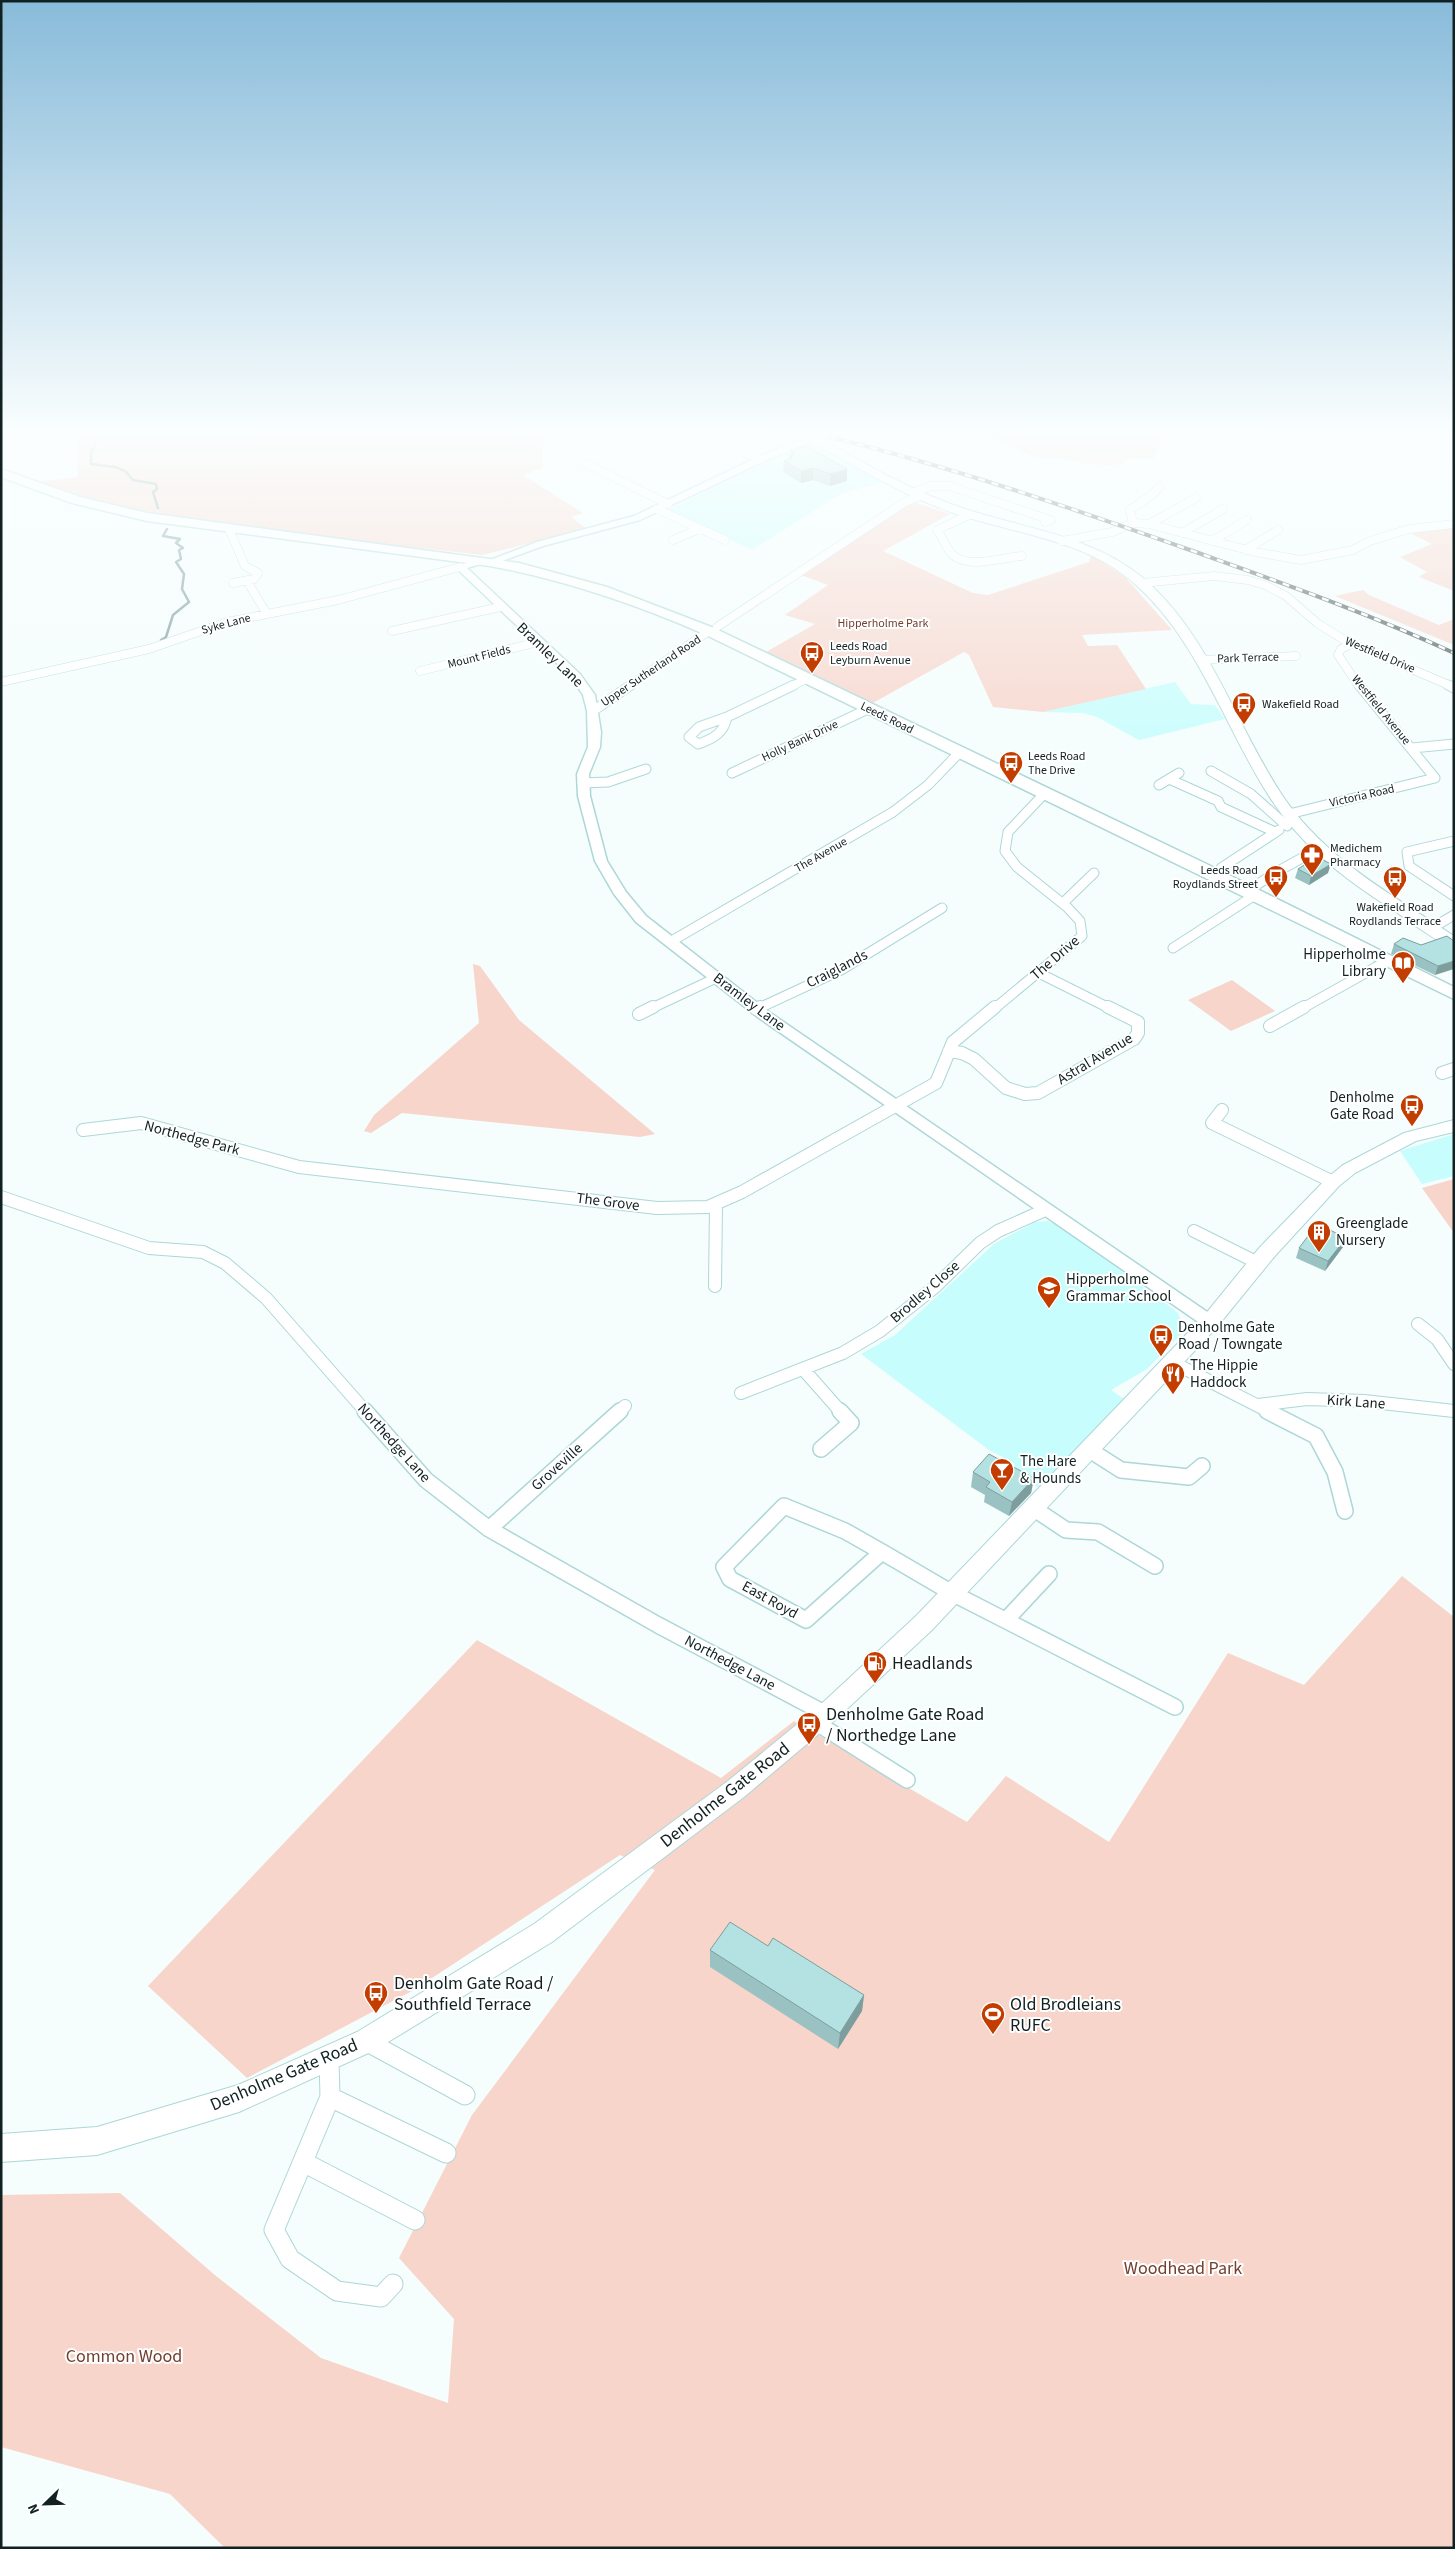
<svg xmlns="http://www.w3.org/2000/svg" width="1455" height="2549" font-family="'Source Sans 3',sans-serif">
<style>
.built{fill:#c7fdfd}
.green{fill:#f7d5cb}
.lines{fill:none;stroke-linecap:round;stroke-linejoin:round}
.stream{stroke:#709494;stroke-width:2.5}
.street-far4-casing{stroke:#add7d7;stroke-width:9}
.street-far3-casing{stroke:#add7d7;stroke-width:11}
.street-far2-casing{stroke:#add7d7;stroke-width:14}
.street-far1-casing{stroke:#add7d7;stroke-width:18}
.street-casing{stroke:#add7d7;stroke-width:21}
.secondary-casing{stroke:#add7d7;stroke-width:3}
.primary-casing{stroke:#add7d7;stroke-width:2}
.highway-casing{stroke:#add7d7;stroke-width:3}
.street-far4{stroke:#fff;stroke-width:8}
.street-far3{stroke:#fff;stroke-width:9}
.street-far2{stroke:#fff;stroke-width:12}
.street-far1{stroke:#fff;stroke-width:15}
.street{stroke:#fff;stroke-width:19}
.secondary{fill:#fff;fill-rule:evenodd}
.primary{fill:#fff;fill-rule:evenodd}
.highway{fill:#fff;fill-rule:evenodd}
.rail-casing{stroke:#475555;stroke-width:4}
.rail{stroke:#fff;stroke-width:2.5;stroke-dasharray:7;stroke-linecap:butt}
.wall{fill:#9bc2c2}
.shaded-wall{fill:#7e9e9e}
.building{fill:#b4e2e2;stroke:#7e9e9e}
.labels{text-anchor:middle;dominant-baseline:central;stroke-width:4;stroke-linejoin:round;paint-order:stroke}
.far-park-label{font-size:12px;fill:#74402f;stroke:#fff}
.far-street-label{font-size:12px;fill:#112121;stroke:#fff}
.far-poi-label{font-size:12px;fill:#112121;stroke:#fff;text-anchor:start}
.street-label{font-size:15px;fill:#112121;stroke:#fff}
.poi-label{font-size:15px;fill:#112121;stroke:#fff;text-anchor:start}
.near-poi-label{font-size:18px;fill:#112121;stroke:#fff;text-anchor:start}
.near-street-label{font-size:18px;fill:#112121;stroke:#fff}
.near-park-label{font-size:18px;fill:#74402f;stroke:#fff}
</style>
<rect width="100%" height="100%" fill="#f5fdfd"/>
<path class="built" d="M 814,442 L 888,481 L 840,494 L 752,550 L 667,511 L 746,470 L 805,443 Z
M 1175,682 L 1191,704 L 1215,705 L 1225,719 L 1139,740 L 1097,717 L 1083,713 L 1043,712 Z
M 1454,1134 L 1454,1176 L 1422,1184 L 1400,1151 Z
M 1048,1221 L 1061,1227 L 1168,1305 L 1178,1313 L 1184,1331 L 1147,1369 L 1111,1390 L 1124,1399 L 1038,1487 L 1015,1475 L 1014,1463 L 989,1450 L 861,1354 L 895,1335 L 994,1244 L 1035,1222 Z"/>
<path class="green" d="M 77,428 L 545,428 L 542,468 L 523,475 L 583,513 L 571,517 L 587,529 L 482,555 L 202,523 L 100,502 L 39,482 L 78,477 Z
M 974,428 L 1168,428 L 1153,459 L 1131,458 L 1117,465 L 1085,464 L 1064,458 L 1043,458 L 1029,455 Z
M 917,503 L 950,514 L 883,551 L 973,593 L 988,595 L 1089,562 L 1091,555 L 1125,577 L 1172,630 L 1082,635 L 1088,646 L 1117,645 L 1146,689 L 1043,712 L 993,707 L 969,655 L 964,652 L 873,703 L 766,652 L 815,624 L 785,615 L 828,585 L 801,575 L 906,505 Z
M 1454,526 L 1454,591 L 1419,577 L 1427,572 L 1400,557 L 1432,544 L 1412,534 L 1414,530 Z
M 1363,590 L 1369,595 L 1439,625 L 1454,619 L 1454,645 L 1335,596 Z
M 473,964 L 480,966 L 519,1020 L 655,1134 L 640,1137 L 402,1113 L 371,1133 L 364,1131 L 374,1115 L 479,1023 Z
M 1232,980 L 1275,1011 L 1231,1031 L 1188,1000 Z
M 1454,1179 L 1454,1233 L 1422,1188 Z
M 1402,1576 L 1454,1617 L 1454,2548 L 225,2548 L 170,2494 L 1,2447 L 1,2195 L 120,2193 L 216,2276 L 321,2358 L 448,2403 L 454,2319 L 399,2258 L 472,2115 L 655,1870 L 620,1855 L 412,1991 L 247,2078 L 148,1986 L 477,1640 L 721,1778 L 794,1721 L 967,1822 L 1006,1776 L 1109,1842 L 1228,1653 L 1304,1685 Z"/>
<g class="lines">
<path class="stream" d="M 97,428 L 99,431 L 93,439 L 96,442 L 91,453 L 91,464 L 115,467 L 125,471 L 133,480 L 156,484 L 157,489 L 153,492 L 158,508
M 161,640 L 166,637 L 173,615 L 189,602 L 182,589 L 184,574 L 176,562 L 181,559 L 179,550 L 183,548 L 176,543 L 180,539 L 163,536 L 167,529"/>
<g class="street-far4-casing">
<path id="street-far4" d="M 694,435 L 711,438 L 761,459
M 583,462 L 668,504
M 915,492 L 930,486 L 950,486 L 1051,520 L 1045,522
M 657,509 L 725,540
M 969,515 L 937,530 C 943,537 945,547 952,554 C 968,570 1002,557 1022,556
M 1133,523 L 1130,510 L 1153,494 L 1159,487
M 1149,524 L 1196,498
M 229,529 L 245,566 L 258,573 L 254,579 L 233,583
M 1182,533 L 1223,509
M 673,540 L 699,529
M 1062,541 L 1112,532 L 1133,523 L 1149,524 L 1255,552 L 1301,560 L 1353,550 L 1370,541 L 1409,529 L 1454,524
M 1212,541 L 1247,520
M 1245,550 L 1278,530
M 1142,583 L 1214,576 L 1248,580 L 1265,585 L 1286,596 L 1317,623 L 1346,641 L 1451,686
M 250,586 L 267,614
M 717,627 L 905,502 L 922,495
M 392,631 L 500,607
M 1351,644 L 1341,649 L 1338,655 L 1359,686
M 1200,660 L 1296,656
M 420,671 L 538,642
M 1,682 L 149,649 L 227,622 L 338,600 L 460,567
M 629,686 L 709,631
M 792,686 L 807,679"/>
</g>
<g class="street-far3-casing">
<path id="street-far3" d="M 1448,685 L 1454,688
M 593,711 L 631,685
M 727,717 C 724,733 713,739 698,744 L 689,737 L 699,727 Z
M 727,717 L 794,685
M 1412,748 L 1454,744
M 1211,771 L 1251,794 L 1287,826
M 732,773 L 868,709
M 1169,779 L 1218,801 L 1221,807 L 1275,832
M 582,783 L 608,782 L 646,769
M 1159,785 L 1179,773
M 1289,814 L 1435,778 L 1359,685
M 1454,841 L 1407,852 L 1409,866 L 1454,896
M 1221,868 L 1279,830
M 1282,869 L 1320,848
M 1247,891 L 1277,872
M 1063,903 L 1094,873
M 1432,928 L 1454,915
M 670,942 L 893,812 L 928,785 L 959,753
M 1173,948 L 1255,895
M 1039,973 L 1111,1009
M 650,1009 L 716,978
M 757,1009 L 841,970 L 942,908
M 994,1009 L 1082,936 L 1080,921 L 1067,907 L 1017,867 L 1005,851 L 1008,832 L 1044,794
M 1301,1009 L 1387,961"/>
</g>
<g class="street-far2-casing">
<path id="street-far2" d="M 756,1009 L 760,1007
M 639,1014 L 653,1007
M 1270,1026 L 1304,1007
M 949,1051 L 962,1053 L 974,1059 L 1006,1088 L 1025,1094 L 1038,1093 L 1134,1039 L 1138,1033 L 1138,1022 L 1108,1007
M 1442,1073 L 1454,1069
M 1222,1110 L 1212,1123 L 1333,1182
M 83,1130 L 141,1123 L 299,1167 L 657,1208 L 708,1207 L 742,1192 L 936,1083 L 953,1042 L 995,1007
M 1,1197 L 149,1248 L 203,1252 L 225,1263 L 266,1298 L 366,1412
M 1194,1231 L 1258,1263
M 715,1286 L 716,1204
M 1418,1324 L 1437,1339 L 1454,1364
M 1172,1362 L 1270,1412
M 803,1369 L 841,1412
M 741,1393 L 843,1353 L 880,1331 L 936,1286 L 980,1243 L 998,1231 L 1045,1210
M 1258,1405 L 1307,1399 L 1364,1401 L 1454,1411
M 618,1412 L 625,1406"/>
</g>
<g class="street-far1-casing">
<path id="street-far1" d="M 365,1411 L 426,1480 L 489,1529 L 658,1625 L 826,1714
M 1267,1411 L 1316,1436 L 1335,1472 L 1345,1511
M 821,1449 L 851,1423 L 840,1411
M 1088,1449 L 1121,1470 L 1189,1477 L 1202,1466
M 784,1506 L 845,1531 L 882,1552 L 806,1620 L 730,1579 L 724,1567 Z
M 1033,1508 L 1066,1530 L 1098,1532 L 1155,1566
M 489,1529 L 620,1411
M 882,1552 L 952,1593 L 1175,1707
M 1006,1620 L 1049,1574
M 815,1722 L 907,1780"/>
</g>
<g class="street-casing">
<path id="street" d="M 366,2041 L 465,2095
M 329,2059 L 330,2097 L 446,2153
M 330,2097 L 274,2230 L 290,2259 L 337,2291 L 381,2297 L 393,2284
M 303,2162 L 415,2220"/>
</g>
<g class="secondary-casing">
<path id="secondary" d="M 812,435 L 816,438 L 815,440 L 764,461 L 640,520 L 543,546 L 494,564 L 485,562 L 537,542 L 634,516 L 758,457 Z
M 480,558 L 485,561 L 484,563 L 467,568 L 580,674 L 595,695 L 601,732 L 600,747 L 589,774 L 590,796 L 607,861 L 626,892 L 646,916 L 769,1012 L 1216,1318 L 1218,1322 L 1216,1326 L 1204,1326 L 759,1018 L 636,922 L 614,894 L 595,861 L 578,796 L 577,774 L 588,747 L 587,711 L 583,695 L 572,678 L 455,567 Z"/>
</g>
<g class="primary-casing">
<path id="primary" d="M 788,428 L 801,428 C 850,455 899,485 951,504 C 1015,528 1089,533 1143,578 C 1210,635 1235,724 1282,795 C 1325,859 1391,894 1454,936 L 1454,948 C 1438,944 1406,918 1390,908 C 1343,878 1299,844 1269,796 C 1224,726 1199,641 1135,584 C 1090,543 1025,535 969,518 C 920,504 874,477 830,452 C 816,445 799,438 788,428 Z
M 1454,1120 L 1454,1132 L 1416,1141 L 1355,1173 L 1339,1186 L 1274,1257 L 1217,1327 L 932,1630 L 834,1721 L 744,1797 L 552,1942 L 375,2050 L 239,2112 L 97,2155 L 1,2162 L 1,2134 L 97,2127 L 238,2085 L 357,2032 L 534,1924 L 728,1781 L 818,1707 L 916,1616 L 1203,1317 L 1260,1247 L 1327,1178 L 1343,1165 L 1404,1133 Z"/>
</g>
<g class="highway-casing">
<path id="highway" d="M 1,469 L 80,497 L 147,513 L 519,563 L 607,587 L 714,628 L 1219,870 L 1454,987 L 1454,999 L 704,634 C 635,604 565,580 490,566 L 147,521 L 72,503 L 1,477 Z"/>
</g>
<use href="#street-far4" class="street-far4"/>
<use href="#street-far3" class="street-far3"/>
<use href="#street-far2" class="street-far2"/>
<use href="#street-far1" class="street-far1"/>
<use href="#street" class="street"/>
<use href="#secondary" class="secondary"/>
<use href="#primary" class="primary"/>
<use href="#highway" class="highway"/>
<g class="rail-casing">
<path id="rail" d="M 830,437 C 952,467 1071,508 1190,550 C 1279,582 1368,613 1454,653"/>
</g>
<use href="#rail" class="rail"/>
</g>
<path class="wall" d="M 791,450 L 847,469 L 847,481 L 830,486 L 813,480 L 801,483 L 783,472 L 784,461 L 789,459 L 789,456 L 791,456 Z
M 1298,869 L 1328,873 L 1309,885 L 1295,878 Z
M 1454,941 L 1435,975 L 1391,954 L 1394,944 L 1421,945 Z
M 1343,1247 L 1325,1271 L 1296,1258 L 1299,1248 Z
M 973,1472 L 1034,1478 L 1031,1493 L 1009,1516 L 984,1502 L 985,1495 L 971,1487 Z
M 768,1946 L 864,1995 L 862,2011 L 838,2049 L 710,1967 L 710,1950 Z"/>
<path class="shaded-wall" d="M 813,468 L 813,480 L 801,483 L 801,471 Z
M 847,469 L 847,481 L 830,486 L 830,474 Z
M 1331,864 L 1328,873 L 1309,885 L 1311,876 Z
M 1454,961 L 1454,969 L 1435,975 L 1438,966 Z
M 1346,1238 L 1343,1247 L 1325,1271 L 1328,1261 Z
M 1034,1478 L 1031,1493 L 1009,1516 L 1012,1502 Z
M 864,1995 L 862,2011 L 838,2049 L 840,2033 Z"/>
<path class="building" d="M 806,446 L 847,469 L 830,474 L 813,468 L 801,471 L 784,461 L 793,458 L 789,456 L 794,455 L 792,453 L 795,453 L 791,450 Z
M 1317,857 L 1331,864 L 1311,876 L 1298,869 Z
M 1447,936 L 1454,941 L 1454,961 L 1438,966 L 1394,944 L 1403,938 L 1421,945 Z
M 1326,1228 L 1346,1238 L 1328,1261 L 1299,1248 L 1311,1232 L 1320,1236 Z
M 989,1454 L 1034,1478 L 1012,1502 L 986,1487 L 990,1482 L 973,1472 Z
M 730,1922 L 768,1946 L 773,1938 L 864,1995 L 840,2033 L 710,1950 Z"/>
<linearGradient id="sky" x2="0" y2="1"><stop stop-color="#88bbda"/><stop offset="0.55" stop-color="#fafefe"/><stop offset="1" stop-color="#fafefe" stop-opacity="0"/></linearGradient>
<rect width="1455" height="785" fill="url(#sky)"/>
<defs>
<g id="bus-pin" transform="scale(1.25)"><path d="M0 17L-7.5 6A9.5 9.5 0 1 1 7.5 6Z" fill="#c33c00" stroke="#fff"/><path d="M-5-6H5V4H4V6H2V4H-2V6H-4V4H-5ZM-3.5-4V0h7V-4ZM-3.5 1.2v1.5H-2V1.2ZM2 1.2v1.5H3.5V1.2Z" fill="#fff"/></g>
<g id="pharmacy-pin" transform="scale(1.25)"><path d="M0 17L-7.5 6A9.5 9.5 0 1 1 7.5 6Z" fill="#c33c00" stroke="#fff"/><path d="M-2-6h4v4h4v4h-4v4h-4v-4h-4v-4h4Z" fill="#fff"/></g>
<g id="library-pin" transform="scale(1.25)"><path d="M0 17L-7.5 6A9.5 9.5 0 1 1 7.5 6Z" fill="#c33c00" stroke="#fff"/><path d="M-6-4Q-3-5.5-.7-3.5V5Q-3 3-6 4ZM6-4Q3-5.5 .7-3.5V5Q3 3 6 4Z" fill="#fff"/></g>
<g id="building-pin" transform="scale(1.25)"><path d="M0 17L-7.5 6A9.5 9.5 0 1 1 7.5 6Z" fill="#c33c00" stroke="#fff"/><path d="M-4-6H4V6H1V3H-1V6H-4ZM-2.5-4.3h1.7v1.8h-1.7ZM.8-4.3h1.7v1.8H.8ZM-2.5-1h1.7V.8h-1.7ZM.8-1h1.7V.8H.8Z" fill="#fff"/></g>
<g id="school-pin" transform="scale(1.25)"><path d="M0 17L-7.5 6A9.5 9.5 0 1 1 7.5 6Z" fill="#c33c00" stroke="#fff"/><path d="M0-5L7-2L0 1L-7-2ZM-4 1L0 2.5L4 1V4Q0 6-4 4Z" fill="#fff"/></g>
<g id="restaurant-pin" transform="scale(1.25)"><path d="M0 17L-7.5 6A9.5 9.5 0 1 1 7.5 6Z" fill="#c33c00" stroke="#fff"/><path d="M-5-6h1v4h1v-4h1v4h1v-4h1v5L-1.5 .5V6h-2V.5L-5-1ZM5-6V6H3V1.5H1.5Q1.5-4 5-6Z" fill="#fff"/></g>
<g id="bar-pin" transform="scale(1.25)"><path d="M0 17L-7.5 6A9.5 9.5 0 1 1 7.5 6Z" fill="#c33c00" stroke="#fff"/><path d="M-6-5H6L.8 .8V4.5H3.5V6h-7V4.5H-.8V.8Z" fill="#fff"/></g>
<g id="fuel-pin" transform="scale(1.25)"><path d="M0 17L-7.5 6A9.5 9.5 0 1 1 7.5 6Z" fill="#c33c00" stroke="#fff"/><path d="M-5.5-6h7V0h2V4h1.3V-2.5L3-4.5l.8-.8L6-3V5H2.5V1h-1V6h-7ZM-4.2-4.7v3.2H.2V-4.7Z" fill="#fff"/></g>
<g id="stadium-pin" transform="scale(1.25)"><path d="M0 17L-7.5 6A9.5 9.5 0 1 1 7.5 6Z" fill="#c33c00" stroke="#fff"/><path d="M0-5a6.5 5 0 1 0 0 10a6.5 5 0 1 0 0-10ZM-3.5-1.8h7v3.6h-7Z" fill="#fff"/></g>
</defs>
<g fill-rule="evenodd">
<use href="#bus-pin" x="812" y="653"/>
<use href="#bus-pin" x="1244" y="704"/>
<use href="#bus-pin" x="1011" y="763"/>
<use href="#pharmacy-pin" x="1312" y="855"/>
<use href="#bus-pin" x="1276" y="877"/>
<use href="#bus-pin" x="1395" y="878"/>
<use href="#library-pin" x="1403" y="963"/>
<use href="#bus-pin" x="1412" y="1106"/>
<use href="#building-pin" x="1319" y="1232"/>
<use href="#school-pin" x="1049" y="1288"/>
<use href="#bus-pin" x="1161" y="1336"/>
<use href="#restaurant-pin" x="1173" y="1374"/>
<use href="#bar-pin" x="1002" y="1470"/>
<use href="#fuel-pin" x="875" y="1663"/>
<use href="#bus-pin" x="809" y="1724"/>
<use href="#bus-pin" x="376" y="1993"/>
<use href="#stadium-pin" x="993" y="2014"/>
</g>
<g class="labels">
<g class="far-park-label">
<text x="883" y="623">Hipperholme Park</text>
</g>
<g class="far-street-label">
<text transform="translate(226 624) rotate(-15)">Syke Lane</text>
<text transform="translate(1380 655) rotate(23)">Westfield Drive</text>
<text transform="translate(479 657) rotate(-14)">Mount Fields</text>
<text transform="translate(1248 658) rotate(-2)">Park Terrace</text>
<text transform="translate(651 671) rotate(-34)">Upper Sutherland Road</text>
<text transform="translate(1381 710) rotate(51)">Westfield Avenue</text>
<text transform="translate(887 718) rotate(26)">Leeds Road</text>
<text transform="translate(800 741) rotate(-25)">Holly Bank Drive</text>
<text transform="translate(1362 796) rotate(-13)">Victoria Road</text>
<text transform="translate(821 855) rotate(-30)">The Avenue</text>
</g>
<g class="far-poi-label">
<text x="830" y="646">Leeds Road<tspan x="830" dy="14">Leyburn Avenue</tspan></text>
<text x="1262" y="704">Wakefield Road</text>
<text x="1028" y="756">Leeds Road<tspan x="1028" dy="14">The Drive</tspan></text>
<text x="1330" y="848">Medichem<tspan x="1330" dy="14">Pharmacy</tspan></text>
<text x="1258" y="870" text-anchor="end">Leeds Road<tspan x="1258" dy="14">Roydlands Street</tspan></text>
<text x="1395" y="907" text-anchor="middle">Wakefield Road<tspan x="1395" dy="14">Roydlands Terrace</tspan></text>
</g>
<g class="street-label">
<text transform="translate(550 655) rotate(44)">Bramley Lane</text>
<text transform="translate(1055 958) rotate(-41)">The Drive</text>
<text transform="translate(837 969) rotate(-27)">Craiglands</text>
<text transform="translate(749 1002) rotate(37)">Bramley Lane</text>
<text transform="translate(1095 1059) rotate(-31)">Astral Avenue</text>
<text transform="translate(192 1138) rotate(15)">Northedge Park</text>
<text transform="translate(608 1202) rotate(7)">The Grove</text>
<text transform="translate(925 1292) rotate(-41)">Brodley Close</text>
<text transform="translate(1356 1402) rotate(4)">Kirk Lane</text>
<text transform="translate(394 1443) rotate(48)">Northedge Lane</text>
<text transform="translate(557 1467) rotate(-42)">Groveville</text>
<text transform="translate(770 1600) rotate(29)">East Royd</text>
<text transform="translate(730 1663) rotate(28)">Northedge Lane</text>
</g>
<g class="poi-label">
<text x="1386" y="954" text-anchor="end">Hipperholme<tspan x="1386" dy="17">Library</tspan></text>
<text x="1394" y="1097" text-anchor="end">Denholme<tspan x="1394" dy="17">Gate Road</tspan></text>
<text x="1336" y="1223">Greenglade<tspan x="1336" dy="17">Nursery</tspan></text>
<text x="1066" y="1279">Hipperholme<tspan x="1066" dy="17">Grammar School</tspan></text>
<text x="1178" y="1327">Denholme Gate<tspan x="1178" dy="17">Road / Towngate</tspan></text>
<text x="1190" y="1365">The Hippie<tspan x="1190" dy="17">Haddock</tspan></text>
<text x="1020" y="1461">The Hare<tspan x="1020" dy="17">&amp; Hounds</tspan></text>
</g>
<g class="near-poi-label">
<text x="892" y="1663">Headlands</text>
<text x="826" y="1714">Denholme Gate Road<tspan x="826" dy="21">/ Northedge Lane</tspan></text>
<text x="394" y="1983">Denholm Gate Road /<tspan x="394" dy="21">Southfield Terrace</tspan></text>
<text x="1010" y="2004">Old Brodleians<tspan x="1010" dy="21">RUFC</tspan></text>
</g>
<g class="near-street-label">
<text transform="translate(725 1795) rotate(-38)">Denholme Gate Road</text>
<text transform="translate(284 2075) rotate(-23)">Denholme Gate Road</text>
</g>
<g class="near-park-label">
<text x="1183" y="2268">Woodhead Park</text>
<text x="124" y="2356">Common Wood</text>
</g>
</g>
<rect width="1455" height="2549" fill="none" stroke="#112121" stroke-width="5"/>
<g transform="translate(45 2504) rotate(247)" stroke="#ffffff" stroke-width="4" paint-order="stroke">
<path d="M0-4L9 19L0 12L-9 19Z" fill="#112121"/>
<text y="-8" font-size="14" font-weight="bold" text-anchor="middle" fill="#112121">N</text>
</g>
</svg>
